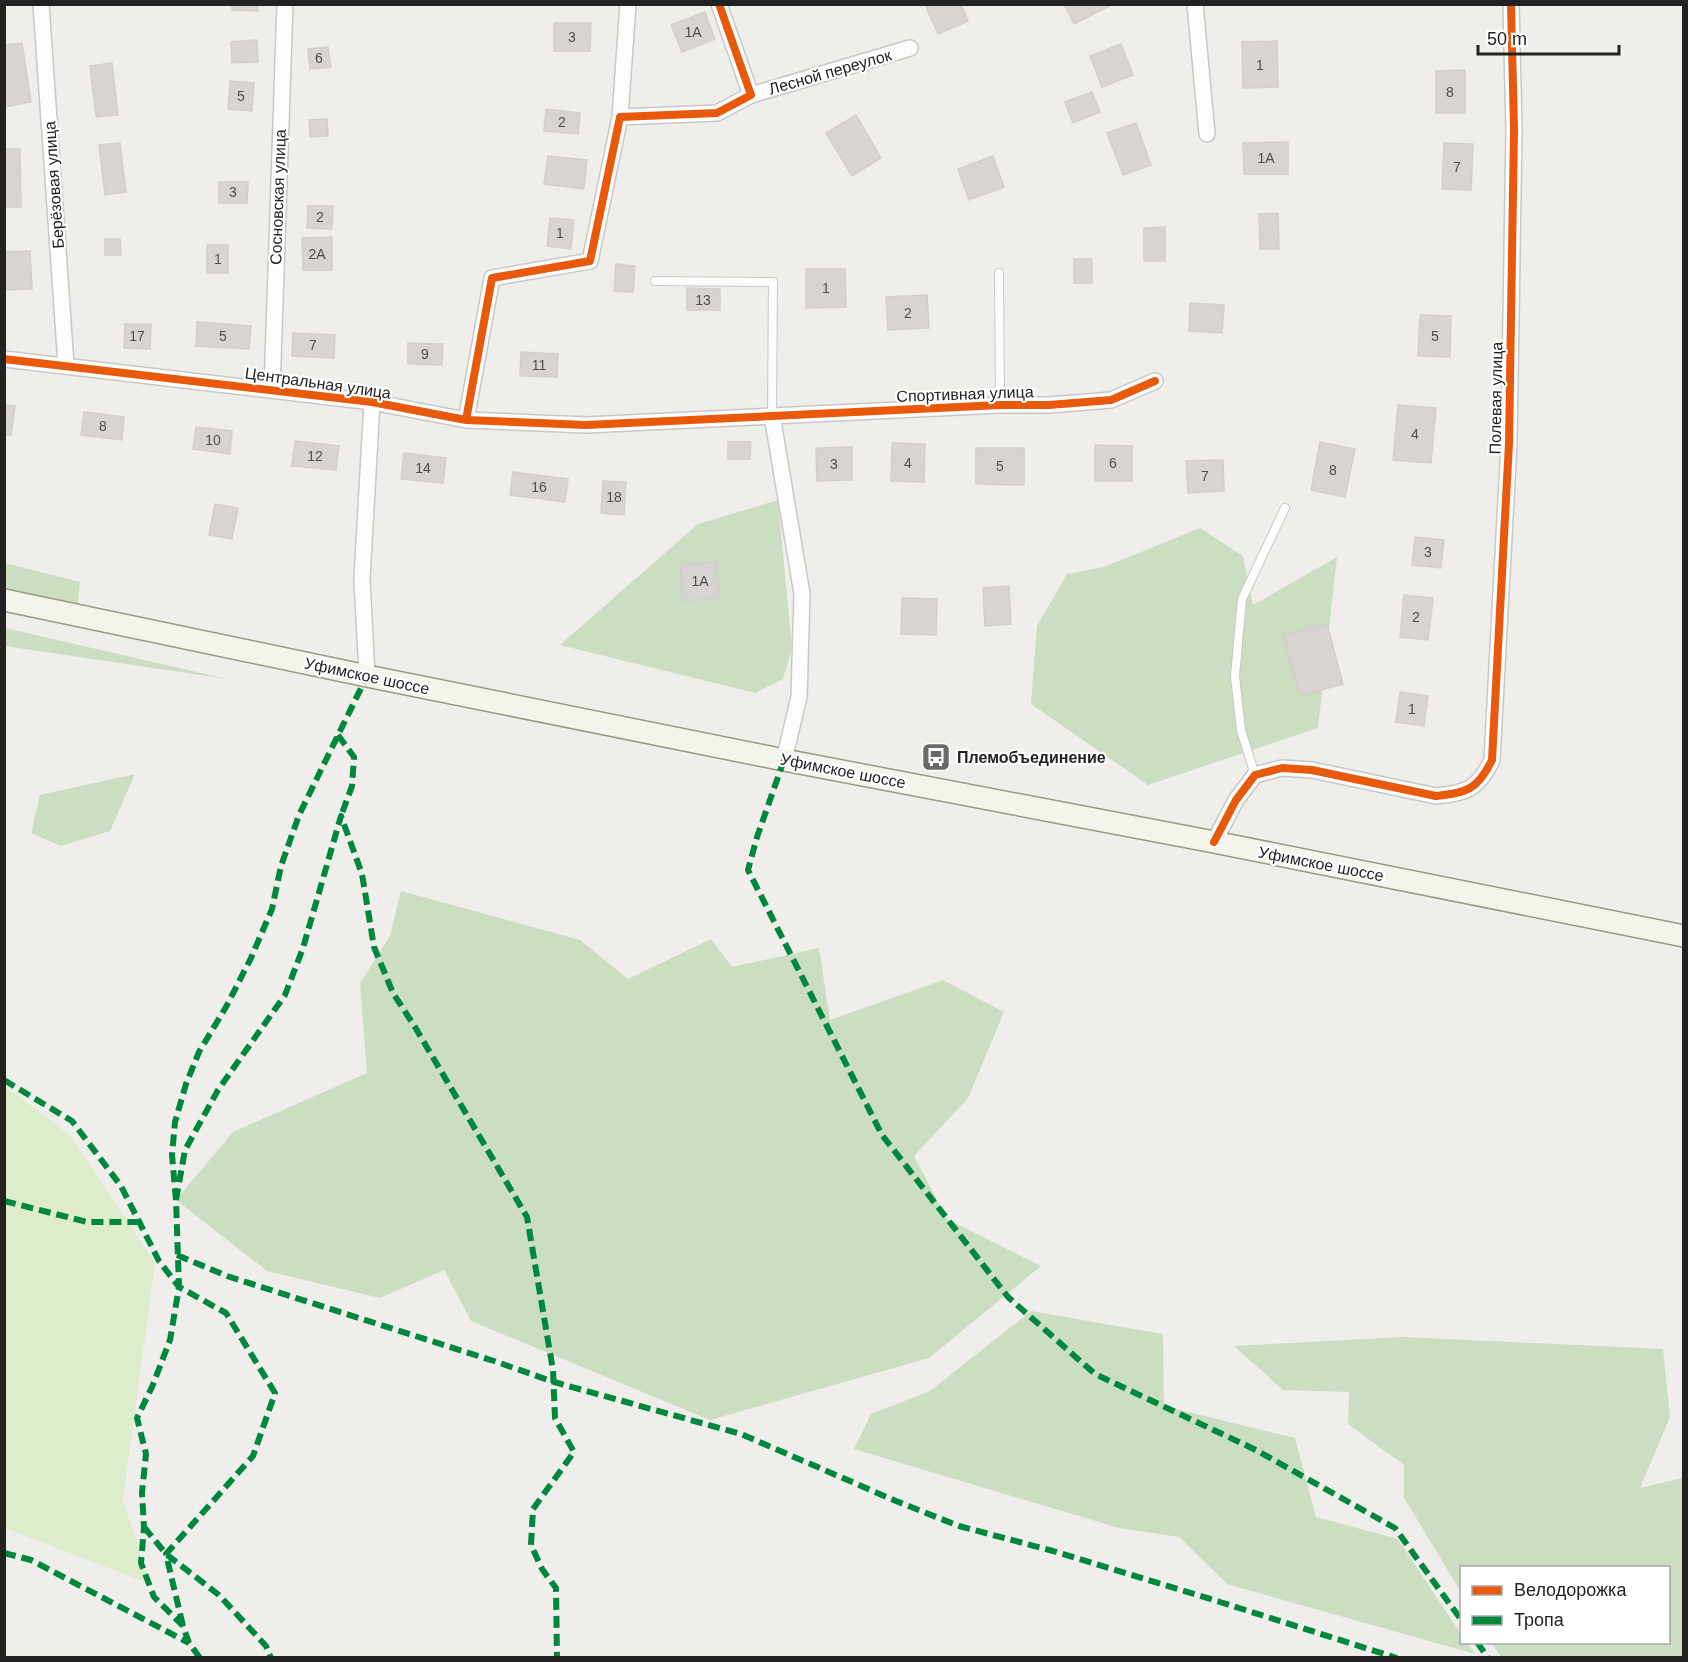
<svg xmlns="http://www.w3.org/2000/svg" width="1688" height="1662" font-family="Helvetica,sans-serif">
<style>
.grass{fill:#ddeccb}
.forest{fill:#cbdec1}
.building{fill:#d7d4d2;stroke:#d3d0cc;stroke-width:1.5}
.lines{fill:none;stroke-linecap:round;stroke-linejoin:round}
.service-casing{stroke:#c9c8c7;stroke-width:10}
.minor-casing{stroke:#c9c8c7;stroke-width:18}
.secondary-casing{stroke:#999a82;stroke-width:24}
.service{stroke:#fdfcfc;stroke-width:8}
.minor{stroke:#fdfcfc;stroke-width:15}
.secondary{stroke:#f4f4ed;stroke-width:21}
.quiet{stroke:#00873e;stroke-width:6;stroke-dasharray:12 6;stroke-linecap:butt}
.cycleway-casing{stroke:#fff;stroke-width:11}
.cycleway{stroke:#e8590c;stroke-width:8}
.labels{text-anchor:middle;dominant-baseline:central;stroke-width:4.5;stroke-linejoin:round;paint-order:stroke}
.number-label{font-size:14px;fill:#4f4e4e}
.street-label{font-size:16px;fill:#222;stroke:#fff}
.poi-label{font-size:16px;font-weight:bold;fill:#222;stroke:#fff;text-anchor:start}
</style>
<rect width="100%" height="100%" fill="#f0eeeb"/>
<path class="grass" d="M 4,1085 L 71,1136 L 155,1263 L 123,1500 L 150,1584 L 5,1528 Z"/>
<path class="forest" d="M 778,500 L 792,648 L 783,679 L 755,693 L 560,645 L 698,524 Z
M 1200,528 L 1243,556 L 1253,605 L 1337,557 L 1318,728 L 1148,785 L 1031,704 L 1037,626 L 1067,574 L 1104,567 Z
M 5,563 L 80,582 L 78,604 L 5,588 Z
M 5,628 L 227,679 L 5,646 Z
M 135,774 L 110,831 L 61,846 L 31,833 L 40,795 Z
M 401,891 L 580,940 L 628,979 L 711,939 L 732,967 L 819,948 L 830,1020 L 943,980 L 1004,1012 L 968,1098 L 914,1156 L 947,1219 L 1041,1266 L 929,1358 L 710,1420 L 471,1321 L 444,1270 L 380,1298 L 267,1271 L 176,1200 L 233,1132 L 367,1073 L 360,983 L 390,936 Z
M 1031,1311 L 1163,1334 L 1164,1406 L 1295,1438 L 1316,1517 L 1398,1539 L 1461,1634 L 1462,1642 L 1467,1643 L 1475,1654 L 1227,1584 L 1179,1537 L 1119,1528 L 854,1449 L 871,1414 L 930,1391 Z
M 1403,1337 L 1663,1349 L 1670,1417 L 1640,1488 L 1683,1478 L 1683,1657 L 1501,1657 L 1492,1643 L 1668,1642 L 1668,1568 L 1462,1568 L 1461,1592 L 1404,1498 L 1404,1465 L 1348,1424 L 1349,1392 L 1283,1390 L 1234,1346 Z"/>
<path class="building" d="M 232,4 L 258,4 L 258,11 L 232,10 Z
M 931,4 L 961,4 L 968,21 L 938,34 L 926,7 Z
M 1064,4 L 1113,4 L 1074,24 Z
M 705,12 L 715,39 L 682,52 L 671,25 Z
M 554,23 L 591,23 L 590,51 L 554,51 Z
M 257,40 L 258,62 L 232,63 L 231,42 Z
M 1277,41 L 1278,87 L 1243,88 L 1242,42 Z
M 22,43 L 31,102 L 4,107 L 4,45 Z
M 1121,44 L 1133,75 L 1102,87 L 1090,56 Z
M 328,47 L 331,67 L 310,69 L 308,49 Z
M 112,63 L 118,115 L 96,117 L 90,66 Z
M 1465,70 L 1465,113 L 1436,113 L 1436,71 Z
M 230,81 L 254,83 L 252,111 L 228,109 Z
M 1092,92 L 1100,112 L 1073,123 L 1065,102 Z
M 546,109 L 580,113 L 578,134 L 544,131 Z
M 856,115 L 881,158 L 852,176 L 826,133 Z
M 327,119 L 328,136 L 310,137 L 309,120 Z
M 1136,123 L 1151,165 L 1123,175 L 1107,133 Z
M 1288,142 L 1288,174 L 1244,174 L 1243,143 Z
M 120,143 L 126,192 L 105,195 L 99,145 Z
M 1444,143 L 1473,144 L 1471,190 L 1442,189 Z
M 4,149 L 20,149 L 21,207 L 4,207 Z
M 548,156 L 587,160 L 584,189 L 544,184 Z
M 993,156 L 1004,187 L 969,200 L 958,169 Z
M 219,182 L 248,182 L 247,203 L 219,203 Z
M 308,206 L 333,206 L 332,229 L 307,228 Z
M 1278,213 L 1279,249 L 1260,249 L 1259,214 Z
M 550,218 L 574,220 L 571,249 L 547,246 Z
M 1165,227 L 1165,261 L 1144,261 L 1144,228 Z
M 332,237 L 332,270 L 303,270 L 302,238 Z
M 105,239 L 120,239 L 121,255 L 105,255 Z
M 207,245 L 228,245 L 228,273 L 207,273 Z
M 30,251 L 32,289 L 4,290 L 4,252 Z
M 1074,259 L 1092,259 L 1092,283 L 1074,283 Z
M 616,264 L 635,266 L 633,292 L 614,291 Z
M 806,269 L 845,269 L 846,307 L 806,308 Z
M 687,288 L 720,289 L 720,310 L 687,310 Z
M 927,295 L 929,328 L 888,330 L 886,297 Z
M 1190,303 L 1224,305 L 1222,333 L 1189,331 Z
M 1420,315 L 1451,316 L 1450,357 L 1418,356 Z
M 197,322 L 251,326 L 249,349 L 196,346 Z
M 125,324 L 151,324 L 150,349 L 124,348 Z
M 293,333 L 335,335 L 334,358 L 292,356 Z
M 408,343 L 443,344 L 442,365 L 408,364 Z
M 521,352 L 558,354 L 557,377 L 520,376 Z
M 4,405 L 15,406 L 11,435 L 4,435 Z
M 1398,405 L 1436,408 L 1431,463 L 1393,460 Z
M 84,412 L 124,417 L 122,440 L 81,435 Z
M 196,427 L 232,431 L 230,454 L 193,449 Z
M 295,441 L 339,446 L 336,470 L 292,466 Z
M 728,442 L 751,442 L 750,459 L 728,459 Z
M 1320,442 L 1355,449 L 1345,497 L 1311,490 Z
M 892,443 L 925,444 L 924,482 L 891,481 Z
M 1095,445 L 1132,446 L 1132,481 L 1095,481 Z
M 852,447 L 852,480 L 817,481 L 816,448 Z
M 976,448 L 1024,448 L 1024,485 L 976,484 Z
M 404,453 L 446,458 L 443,483 L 401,479 Z
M 1223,460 L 1224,491 L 1188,493 L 1186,461 Z
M 513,472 L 568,479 L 565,502 L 510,495 Z
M 603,481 L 626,482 L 624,515 L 601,513 Z
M 215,504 L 238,508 L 232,539 L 209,535 Z
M 1415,537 L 1444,540 L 1441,568 L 1412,565 Z
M 716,562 L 719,598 L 683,601 L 680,565 Z
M 1009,586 L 1011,624 L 985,626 L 983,588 Z
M 1404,595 L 1433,598 L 1428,640 L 1400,637 Z
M 902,598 L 937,599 L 936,635 L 901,634 Z
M 1327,624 L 1343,684 L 1300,696 L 1283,635 Z
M 1400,692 L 1428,696 L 1424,726 L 1396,722 Z"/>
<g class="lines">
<g class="service-casing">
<path id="service" d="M 999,273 L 1000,405
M 655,281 L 773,282 L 772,415
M 1255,775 L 1241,730 L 1235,676 L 1242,599 L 1285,508"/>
</g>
<g class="minor-casing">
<path id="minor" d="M 41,4 L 66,365
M 1195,4 L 1207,134
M 751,95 L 910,48
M 620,117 L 628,4
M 4,359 L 372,402 L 466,420 L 586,425 L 1000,405 L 1049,405 L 1111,400 L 1155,381
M 272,390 L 285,4
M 772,415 L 802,594 L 799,697 L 784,760
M 466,420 L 492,278 L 590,261 L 620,117 L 717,113 L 751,95 L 719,4
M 367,676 L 362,579 L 372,402
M 1214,842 L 1236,800 L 1255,775 L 1282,768 L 1312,770 L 1436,796 C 1467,793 1478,789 1492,760 L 1509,443 L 1514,129 L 1511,4"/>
</g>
<g class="secondary-casing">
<path id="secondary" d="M 4,600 L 367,676 L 784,760 L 1214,842 L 1684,936"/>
</g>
<use href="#service" class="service"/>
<use href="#minor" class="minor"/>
<use href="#secondary" class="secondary"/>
<path class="quiet" d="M 338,735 L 354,757 L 352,786 L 341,816
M 784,760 L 757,837 L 748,870 L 882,1135 L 1008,1297 L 1095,1374 L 1256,1450 L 1395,1528 L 1462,1621
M 4,1080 L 72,1121 L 121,1186 L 159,1261 L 179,1287 L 226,1313 L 275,1393 L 253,1456 L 166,1554 L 183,1626
M 176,1200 L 185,1150 L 218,1090 L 285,995 L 303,948 L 341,816 L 362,874 L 374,947 L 393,993 L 415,1027 L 527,1217 L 553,1370 L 555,1418 L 574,1452 L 533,1509 L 531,1545 L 542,1569 L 556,1588 L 557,1658
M 4,1201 L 87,1222 L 139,1222
M 177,1255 L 227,1276 L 494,1361 L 554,1382 L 741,1434 L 896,1501 L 959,1526 L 1053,1551 L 1220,1602 L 1397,1658
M 144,1527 L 166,1554 L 219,1595 L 266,1646 L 271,1658
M 4,1553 L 31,1560 L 189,1643
M 1477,1642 L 1488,1658
M 200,1658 L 189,1643 L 183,1626 L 154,1597 L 141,1563 L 144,1527 L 142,1493 L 146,1454 L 137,1418 L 152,1387 L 170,1340 L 179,1287 L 176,1200 L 172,1155 L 175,1122 L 186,1084 L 199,1052 L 226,1007 L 251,958 L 272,909 L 281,866 L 299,815 L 367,676"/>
<g class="cycleway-casing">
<path id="cycleway" d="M 4,359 L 372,402 L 466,420 L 586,425 L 1000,405 L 1049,405 L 1111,400 L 1155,381
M 466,420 L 492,278 L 590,261 L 620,117 L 717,113 L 751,95 L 719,4
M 1214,842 L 1236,800 L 1255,775 L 1282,768 L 1312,770 L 1436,796 C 1467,793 1478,789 1492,760 L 1509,443 L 1514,129 L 1511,4"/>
</g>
<use href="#cycleway" class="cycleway"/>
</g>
<defs>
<g id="bus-square" transform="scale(1.5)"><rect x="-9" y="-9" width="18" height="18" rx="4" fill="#6a6968" stroke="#fff"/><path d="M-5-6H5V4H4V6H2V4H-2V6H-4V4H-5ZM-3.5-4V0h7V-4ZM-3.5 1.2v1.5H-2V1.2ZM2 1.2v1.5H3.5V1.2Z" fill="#fff"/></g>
</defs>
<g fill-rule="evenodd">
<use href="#bus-square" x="936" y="757"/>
</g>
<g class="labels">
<g class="number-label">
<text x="693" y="32">1А</text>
<text x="572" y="37">3</text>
<text x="319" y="58">6</text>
<text x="1260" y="65">1</text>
<text x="1450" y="92">8</text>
<text x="241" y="96">5</text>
<text x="562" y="122">2</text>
<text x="1266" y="158">1А</text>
<text x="1457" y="167">7</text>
<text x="233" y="192">3</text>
<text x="320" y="217">2</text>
<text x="560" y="233">1</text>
<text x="317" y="254">2А</text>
<text x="218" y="259">1</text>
<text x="826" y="288">1</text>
<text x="703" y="300">13</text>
<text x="908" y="313">2</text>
<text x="137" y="336">17</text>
<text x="223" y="336">5</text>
<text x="1435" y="336">5</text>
<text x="313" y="345">7</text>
<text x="425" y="354">9</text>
<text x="539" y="365">11</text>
<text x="103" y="426">8</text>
<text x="1415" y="434">4</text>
<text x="213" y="440">10</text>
<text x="315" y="456">12</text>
<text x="908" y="463">4</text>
<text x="1113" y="463">6</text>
<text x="834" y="464">3</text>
<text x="1000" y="466">5</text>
<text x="423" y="468">14</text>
<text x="1333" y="470">8</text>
<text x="1205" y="476">7</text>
<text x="539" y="487">16</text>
<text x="614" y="497">18</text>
<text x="1428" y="552">3</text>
<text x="700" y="581">1А</text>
<text x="1416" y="617">2</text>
<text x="1412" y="709">1</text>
</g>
<g class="street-label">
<text transform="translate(830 72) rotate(-16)">Лесной переулок</text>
<text transform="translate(54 185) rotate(-94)">Берёзовая улица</text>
<text transform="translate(278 197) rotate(-88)">Сосновская улица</text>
<text transform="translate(318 383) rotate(8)">Центральная улица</text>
<text transform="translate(965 394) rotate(-2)">Спортивная улица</text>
<text transform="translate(1496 398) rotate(-89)">Полевая улица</text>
<text transform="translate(367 676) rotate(12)">Уфимское шоссе</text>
<text transform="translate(843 771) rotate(11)">Уфимское шоссе</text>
<text transform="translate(1321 864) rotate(11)">Уфимское шоссе</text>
</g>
<g class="poi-label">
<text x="957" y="757">Племобъединение</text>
</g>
</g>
<rect width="1688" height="1662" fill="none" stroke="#222222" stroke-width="12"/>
<rect x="1460" y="1566" width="210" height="78" fill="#ffffff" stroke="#a7a7a7" stroke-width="1.5"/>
<rect x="1472" y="1586" width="30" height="9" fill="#e8590c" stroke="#a7a7a7" stroke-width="1.5"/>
<text x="1514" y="1596" font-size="18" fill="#222222">Велодорожка</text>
<rect x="1472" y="1616" width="30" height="9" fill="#00873e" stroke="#a7a7a7" stroke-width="1.5"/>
<text x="1514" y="1626" font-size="18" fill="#222222">Тропа</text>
<path d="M1478 45v9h141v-9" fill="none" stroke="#222222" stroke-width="3"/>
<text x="1487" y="45" font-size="18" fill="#222222" stroke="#ffffff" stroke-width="4.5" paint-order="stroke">50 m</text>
</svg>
